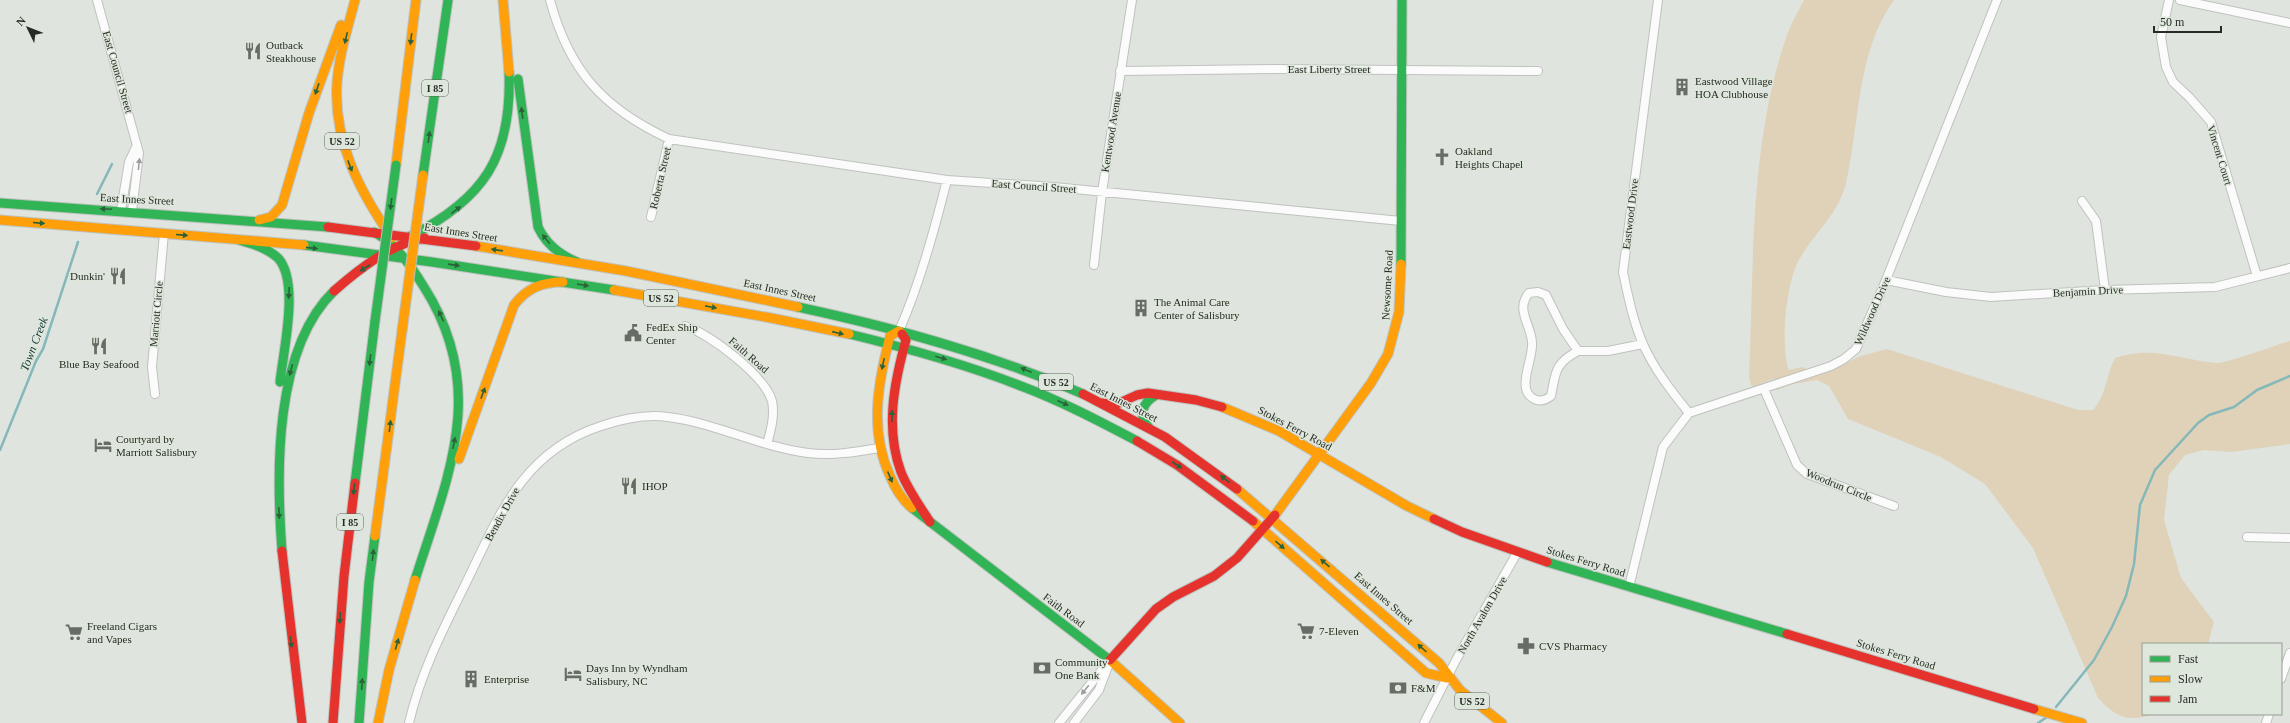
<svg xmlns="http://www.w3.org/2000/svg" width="2290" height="723" font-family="Georgia,serif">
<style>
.green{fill:#dfd2b9}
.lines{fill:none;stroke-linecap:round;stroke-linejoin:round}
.stream{stroke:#85b8b8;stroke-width:2.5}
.street-casing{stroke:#bfc2be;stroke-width:10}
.fast-casing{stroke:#bfc2be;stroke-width:11}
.slow-casing{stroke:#bfc2be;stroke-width:11}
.jam-casing{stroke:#bfc2be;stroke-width:11}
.street{stroke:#fafbfa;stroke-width:8}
.fast{stroke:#30b455;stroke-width:9}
.slow{stroke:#ff9f0a;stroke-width:9}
.jam{stroke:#e5322d;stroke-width:9}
.fast-bridge-casing{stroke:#bcbfbb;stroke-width:11;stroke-linecap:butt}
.slow-bridge-casing{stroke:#bcbfbb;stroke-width:11;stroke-linecap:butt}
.fast-bridge{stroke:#30b455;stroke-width:9}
.slow-bridge{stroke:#ff9f0a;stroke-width:9}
.oneway{fill:#2b6239}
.oneway2{fill:#9b9d9b}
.labels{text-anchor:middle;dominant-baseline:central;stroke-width:3;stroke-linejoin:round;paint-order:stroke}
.shield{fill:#dee7db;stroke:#5e635c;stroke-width:1}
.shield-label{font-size:10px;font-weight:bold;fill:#272b26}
.poi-label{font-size:11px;fill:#272b26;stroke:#dee7db;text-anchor:start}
.street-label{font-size:11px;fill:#272b26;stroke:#dee7db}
.water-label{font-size:12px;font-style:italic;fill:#123537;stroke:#dee7db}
</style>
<rect width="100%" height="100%" fill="#dfe4de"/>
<path class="green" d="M 1804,0 L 1894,0 C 1856,53 1860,122 1846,183 C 1839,214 1813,234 1799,260 C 1786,283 1780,346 1789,370 L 1802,367 L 1819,375 L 1861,356 L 1887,349 L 2078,410 L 2093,410 C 2106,396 2106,376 2115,358 C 2154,345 2179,360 2217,363 C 2228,363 2276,345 2290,341 L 2290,444 L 2232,452 L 2204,450 L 2185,455 L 2169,475 L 2164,520 L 2181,578 L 2214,622 L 2208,644 L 2143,644 L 2143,714 L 2154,714 C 2128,723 2116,717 2098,698 L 2033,548 L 1985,484 L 1941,457 L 1848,419 L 1829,386 L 1817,380 L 1793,384 L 1777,390 L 1773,379 L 1752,387 L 1749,378 C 1754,265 1749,147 1786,38 C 1790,25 1798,12 1804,0 Z"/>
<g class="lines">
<path class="stream" d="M 97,194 L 112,164
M 0,450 L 36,361 L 43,349 L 78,242
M 2056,707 L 2094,660 L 2112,627 L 2126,596 L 2134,564 L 2140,505 L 2155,470 L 2198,423 L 2209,415 L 2234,407 L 2257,390 L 2290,376
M 2038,723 L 2047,717"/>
<g class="street-casing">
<path id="street" d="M 97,0 L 139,153 L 132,211
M 550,0 C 569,71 603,108 669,139 L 947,180 L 1054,187 L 1401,221
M 1658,0 L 1623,272 C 1628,296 1633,321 1643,344 C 1654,369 1672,392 1689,413
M 2169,0 L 2161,37 L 2166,67 L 2173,82 L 2189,97 L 2211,122 L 2257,276
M 2180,0 L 2290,23
M 1120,71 L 1273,69 L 1538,71
M 2082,201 L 2096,221 L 2105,290
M 121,210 L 129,162 L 137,145
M 651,217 L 669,139
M 1094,265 L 1102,192 L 1132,0
M 1886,280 L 1946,292 L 1991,297 L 2105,290 L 2215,287 L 2290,268
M 1538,292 L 1546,295 L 1563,329 L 1578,351 C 1554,364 1556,372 1551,396 C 1546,400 1540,402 1534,399 C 1515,389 1534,359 1532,342 C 1531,325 1515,309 1529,293 Z
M 685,326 C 710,334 765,376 772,401 C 775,415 771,430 767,444
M 899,331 C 920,283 934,231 947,180
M 1578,351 L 1608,351 L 1643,344
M 1764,389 L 1797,465 L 1807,474 L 1894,506
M 155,394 L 152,367 L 164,233
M 2247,537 L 2290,538
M 1629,587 L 1663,447 L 1689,413 L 1831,366 L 1844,359 L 1856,349 L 1886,280 L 1997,0
M 2281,679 L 2290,653
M 409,723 C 420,675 442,631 464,587 C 498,518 521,452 601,426 C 622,419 646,414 668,417 C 716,423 760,447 808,453 C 832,456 856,452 879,448
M 1059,723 L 1110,660
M 1074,723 L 1099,690 L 1108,666
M 1424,723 L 1456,660 L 1517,553
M 2266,723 L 2269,714"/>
</g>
<g class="fast-casing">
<path id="fast" d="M 518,79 L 538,227 C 546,244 560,255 577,262
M 423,175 L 448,0
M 0,203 L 328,227
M 374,232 C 397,245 411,266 424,287 C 489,389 448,476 415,580
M 409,237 C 484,199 512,157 509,72
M 239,240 C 253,244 267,248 278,258 C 300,282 283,352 280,382
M 304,245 L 432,262 L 614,290
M 1401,264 L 1402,0
M 798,307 C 895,328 991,354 1083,394
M 849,334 C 907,348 965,364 1021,386 C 1061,401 1099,421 1137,441
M 1149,428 C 1138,415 1142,403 1156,395
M 355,483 L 375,321
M 912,508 L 1111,661
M 282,551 C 276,472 274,349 334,291
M 1547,562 L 1787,634
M 359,723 L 369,582 L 375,536"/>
</g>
<g class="slow-casing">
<path id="slow" d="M 355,0 C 348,27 339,55 337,83 C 333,141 360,192 392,238
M 503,0 L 509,72
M 396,165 L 416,0
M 0,220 L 304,245
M 259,220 L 271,217 L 282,205 L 309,113 L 341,25
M 476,246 L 626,271 L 798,307
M 614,290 L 771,318 L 849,334
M 902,334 L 899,331 L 890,336 C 878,383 869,430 890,476 C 895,488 902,500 912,508
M 1222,407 L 1279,431 L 1407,506 L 1434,519
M 459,459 L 514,305 C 527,288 542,282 563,282
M 1237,489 L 1439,663 L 1460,690 L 1502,723
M 1275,515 L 1371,383 L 1388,354 L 1399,312 L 1401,264
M 1253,521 L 1426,673 L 1447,678
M 375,536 L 402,331
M 1111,661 L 1180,723
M 2034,709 L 2082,723
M 378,723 L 389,670 L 415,580"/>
</g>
<g class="jam-casing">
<path id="jam" d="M 328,227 L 476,246
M 334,291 C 359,269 392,243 425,238
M 902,334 L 906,340 C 894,383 885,429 901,472 C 908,490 920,506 930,522
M 1083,394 L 1165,437 L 1237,489
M 1102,403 L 1117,404 L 1137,395 L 1148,393 L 1196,400 L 1222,407
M 1137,441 L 1177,465 L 1253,521
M 1434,519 L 1462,532 L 1547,562
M 282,551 L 302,723
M 1787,634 L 2034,709
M 1110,660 L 1156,609 L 1173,597 L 1214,576 L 1237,558 L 1275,515
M 333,723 L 344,576 L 355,483"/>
</g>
<use href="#street" class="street"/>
<use href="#fast" class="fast"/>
<use href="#slow" class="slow"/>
<use href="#jam" class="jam"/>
<g class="fast-bridge-casing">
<path id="fast-bridge" d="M 375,321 L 396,165"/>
</g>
<g class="slow-bridge-casing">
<path id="slow-bridge" d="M 402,331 L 423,175"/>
</g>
<use href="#fast-bridge" class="fast-bridge"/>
<use href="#slow-bridge" class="slow-bridge"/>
</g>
<defs><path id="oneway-solid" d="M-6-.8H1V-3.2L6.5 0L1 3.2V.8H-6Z"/></defs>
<g class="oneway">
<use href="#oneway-solid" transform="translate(346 38) rotate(103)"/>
<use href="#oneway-solid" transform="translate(411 39) rotate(97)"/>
<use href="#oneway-solid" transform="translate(317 89) rotate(109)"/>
<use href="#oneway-solid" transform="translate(522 113) rotate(-98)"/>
<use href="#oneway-solid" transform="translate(429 137) rotate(-82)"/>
<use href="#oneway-solid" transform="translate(350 166) rotate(69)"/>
<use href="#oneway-solid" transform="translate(391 204) rotate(97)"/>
<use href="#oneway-solid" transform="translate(106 209) rotate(-177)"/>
<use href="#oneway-solid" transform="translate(456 210) rotate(-38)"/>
<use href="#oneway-solid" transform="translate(39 223) rotate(5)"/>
<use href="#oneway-solid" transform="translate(182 235) rotate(5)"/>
<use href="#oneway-solid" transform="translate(546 239) rotate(-129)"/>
<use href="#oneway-solid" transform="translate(312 248) rotate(6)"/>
<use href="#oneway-solid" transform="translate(497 250) rotate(-172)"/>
<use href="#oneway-solid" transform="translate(454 265) rotate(8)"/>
<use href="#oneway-solid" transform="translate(365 268) rotate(147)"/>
<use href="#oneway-solid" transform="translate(583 285) rotate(10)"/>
<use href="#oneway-solid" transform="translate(289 293) rotate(93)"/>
<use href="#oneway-solid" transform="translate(711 307) rotate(11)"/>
<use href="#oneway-solid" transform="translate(441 316) rotate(-115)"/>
<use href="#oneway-solid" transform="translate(838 333) rotate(13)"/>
<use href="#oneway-solid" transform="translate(941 358) rotate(16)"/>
<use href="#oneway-solid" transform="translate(370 360) rotate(97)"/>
<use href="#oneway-solid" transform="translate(883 364) rotate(102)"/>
<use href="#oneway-solid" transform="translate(291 370) rotate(104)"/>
<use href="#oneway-solid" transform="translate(1026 370) rotate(-158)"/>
<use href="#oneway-solid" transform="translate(483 393) rotate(-70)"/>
<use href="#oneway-solid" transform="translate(1063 403) rotate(24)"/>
<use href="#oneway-solid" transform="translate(892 416) rotate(-89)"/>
<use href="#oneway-solid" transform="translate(390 426) rotate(-83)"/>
<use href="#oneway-solid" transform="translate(454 443) rotate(-79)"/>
<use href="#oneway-solid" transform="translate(1177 465) rotate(33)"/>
<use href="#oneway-solid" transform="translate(890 477) rotate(67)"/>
<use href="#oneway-solid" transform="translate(1225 479) rotate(-143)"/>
<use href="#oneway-solid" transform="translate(354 489) rotate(97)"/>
<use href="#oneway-solid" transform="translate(279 513) rotate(88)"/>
<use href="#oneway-solid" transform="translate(1280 545) rotate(41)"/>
<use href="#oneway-solid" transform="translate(373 555) rotate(-83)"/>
<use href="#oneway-solid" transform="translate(1325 563) rotate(-139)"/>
<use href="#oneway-solid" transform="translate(340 618) rotate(94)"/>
<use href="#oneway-solid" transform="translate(291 642) rotate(82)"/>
<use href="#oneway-solid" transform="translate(397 644) rotate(-74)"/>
<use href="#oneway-solid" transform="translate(1422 648) rotate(-138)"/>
<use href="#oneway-solid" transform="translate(362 684) rotate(-86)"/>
</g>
<g class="oneway2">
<use href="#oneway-solid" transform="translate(139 164) rotate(-84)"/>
<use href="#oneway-solid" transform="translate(1085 690) rotate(129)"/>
</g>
<defs>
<g id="restaurant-bare" transform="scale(1.38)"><path d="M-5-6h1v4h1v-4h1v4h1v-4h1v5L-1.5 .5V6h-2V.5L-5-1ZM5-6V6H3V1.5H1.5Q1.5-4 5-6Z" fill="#676c66" stroke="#dee7db" stroke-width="2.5" paint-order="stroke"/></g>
<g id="building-bare" transform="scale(1.38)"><path d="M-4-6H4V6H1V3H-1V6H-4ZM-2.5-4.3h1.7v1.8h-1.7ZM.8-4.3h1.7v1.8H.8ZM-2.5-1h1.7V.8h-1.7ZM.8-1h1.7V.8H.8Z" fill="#676c66" stroke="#dee7db" stroke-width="2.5" paint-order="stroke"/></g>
<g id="church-bare" transform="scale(1.38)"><path d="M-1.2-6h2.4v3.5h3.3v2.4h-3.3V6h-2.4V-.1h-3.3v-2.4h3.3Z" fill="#676c66" stroke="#dee7db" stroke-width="2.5" paint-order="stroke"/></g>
<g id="civic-bare" transform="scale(1.38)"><path d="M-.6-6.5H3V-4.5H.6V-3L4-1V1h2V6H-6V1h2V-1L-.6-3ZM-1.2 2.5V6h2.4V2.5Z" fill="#676c66" stroke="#dee7db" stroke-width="2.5" paint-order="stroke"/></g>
<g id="hotel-bare" transform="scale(1.38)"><path d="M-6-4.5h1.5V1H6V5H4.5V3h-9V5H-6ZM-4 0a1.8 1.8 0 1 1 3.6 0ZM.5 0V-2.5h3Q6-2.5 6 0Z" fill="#676c66" stroke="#dee7db" stroke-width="2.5" paint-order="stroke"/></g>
<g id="supermarket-bare" transform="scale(1.38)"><path d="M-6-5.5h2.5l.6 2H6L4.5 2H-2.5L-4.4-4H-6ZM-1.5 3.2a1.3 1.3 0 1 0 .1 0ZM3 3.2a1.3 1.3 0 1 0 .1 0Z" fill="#676c66" stroke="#dee7db" stroke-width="2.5" paint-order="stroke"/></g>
<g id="pharmacy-bare" transform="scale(1.38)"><path d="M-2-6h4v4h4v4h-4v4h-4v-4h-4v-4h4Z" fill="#676c66" stroke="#dee7db" stroke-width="2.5" paint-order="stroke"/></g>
<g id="bank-bare" transform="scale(1.38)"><path d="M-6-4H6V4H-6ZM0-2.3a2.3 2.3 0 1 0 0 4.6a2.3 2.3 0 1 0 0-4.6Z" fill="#676c66" stroke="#dee7db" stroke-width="2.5" paint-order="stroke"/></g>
</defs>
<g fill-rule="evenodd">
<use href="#restaurant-bare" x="253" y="51"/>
<use href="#building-bare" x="1682" y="87"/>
<use href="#church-bare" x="1442" y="157"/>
<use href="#restaurant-bare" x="118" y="276"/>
<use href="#building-bare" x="1141" y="308"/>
<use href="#civic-bare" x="633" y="333"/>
<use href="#restaurant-bare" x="99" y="346"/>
<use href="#hotel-bare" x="103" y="445"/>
<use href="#restaurant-bare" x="629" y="486"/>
<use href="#supermarket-bare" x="1306" y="631"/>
<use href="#supermarket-bare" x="74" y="632"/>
<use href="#pharmacy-bare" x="1526" y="646"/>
<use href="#bank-bare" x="1042" y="668"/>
<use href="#hotel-bare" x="573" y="674"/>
<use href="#building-bare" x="471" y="679"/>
<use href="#bank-bare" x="1398" y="688"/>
</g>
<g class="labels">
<g class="shield">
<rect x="422" y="80" width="26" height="16" rx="3"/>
<rect x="325" y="133" width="34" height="16" rx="3"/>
<rect x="644" y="290" width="34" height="16" rx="3"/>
<rect x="1039" y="374" width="34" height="16" rx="3"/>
<rect x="337" y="514" width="26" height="16" rx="3"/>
<rect x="1455" y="693" width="34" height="16" rx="3"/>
</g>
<g class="shield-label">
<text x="435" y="88">I 85</text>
<text x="342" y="141">US 52</text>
<text x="661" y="298">US 52</text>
<text x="1056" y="382">US 52</text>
<text x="350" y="522">I 85</text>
<text x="1472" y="701">US 52</text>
</g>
<g class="poi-label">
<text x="266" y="45">Outback<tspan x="266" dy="13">Steakhouse</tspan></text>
<text x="1695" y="81">Eastwood Village<tspan x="1695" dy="13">HOA Clubhouse</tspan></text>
<text x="1455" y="151">Oakland<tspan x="1455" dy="13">Heights Chapel</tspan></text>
<text x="105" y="276" text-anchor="end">Dunkin'</text>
<text x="1154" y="302">The Animal Care<tspan x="1154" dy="13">Center of Salisbury</tspan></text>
<text x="646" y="327">FedEx Ship<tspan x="646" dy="13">Center</tspan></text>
<text x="99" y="364" text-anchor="middle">Blue Bay Seafood</text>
<text x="116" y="439">Courtyard by<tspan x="116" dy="13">Marriott Salisbury</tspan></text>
<text x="642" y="486">IHOP</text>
<text x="87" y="626">Freeland Cigars<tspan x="87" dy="13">and Vapes</tspan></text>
<text x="1319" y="631">7-Eleven</text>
<text x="1539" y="646">CVS Pharmacy</text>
<text x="1055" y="662">Community<tspan x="1055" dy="13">One Bank</tspan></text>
<text x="586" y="668">Days Inn by Wyndham<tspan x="586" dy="13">Salisbury, NC</tspan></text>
<text x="484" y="679">Enterprise</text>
<text x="1411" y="688">F&amp;M</text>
</g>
<g class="street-label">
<text x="1329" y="69">East Liberty Street</text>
<text transform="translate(118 72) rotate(74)">East Council Street</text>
<text transform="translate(1111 132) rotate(-81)">Kentwood Avenue</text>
<text transform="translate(2220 155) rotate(73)">Vincent Court</text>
<text transform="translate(660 178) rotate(-77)">Roberta Street</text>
<text transform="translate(1034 186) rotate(4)">East Council Street</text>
<text transform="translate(137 199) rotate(3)">East Innes Street</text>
<text transform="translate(1630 214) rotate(-83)">Eastwood Drive</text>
<text transform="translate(461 232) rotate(9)">East Innes Street</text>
<text transform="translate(1387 285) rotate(-87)">Newsome Road</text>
<text transform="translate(780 290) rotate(12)">East Innes Street</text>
<text transform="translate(2088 291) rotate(-3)">Benjamin Drive</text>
<text transform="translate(1872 311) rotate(-66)">Wildwood Drive</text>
<text transform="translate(156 314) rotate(-85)">Marriott Circle</text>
<text transform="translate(749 355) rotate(41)">Faith Road</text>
<text transform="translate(1124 402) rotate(27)">East Innes Street</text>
<text transform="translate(1295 428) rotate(28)">Stokes Ferry Road</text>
<text transform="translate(1839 485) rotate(22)">Woodrun Circle</text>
<text transform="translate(502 514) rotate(-61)">Bendix Drive</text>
<text transform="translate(1586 561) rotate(17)">Stokes Ferry Road</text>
<text transform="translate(1384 598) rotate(41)">East Innes Street</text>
<text transform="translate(1064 610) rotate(37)">Faith Road</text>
<text transform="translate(1482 615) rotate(-60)">North Avalon Drive</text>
<text transform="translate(1896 654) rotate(17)">Stokes Ferry Road</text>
</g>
<g class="water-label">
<text transform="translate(34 344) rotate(-69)">Town Creek</text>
</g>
</g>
<rect x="2142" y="643" width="140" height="72" fill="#dee7db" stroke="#959c93"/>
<rect x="2150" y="656" width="20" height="6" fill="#30b455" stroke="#959c93"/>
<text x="2178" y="663" font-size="12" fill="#272b26">Fast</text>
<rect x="2150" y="676" width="20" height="6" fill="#ff9f0a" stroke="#959c93"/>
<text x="2178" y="683" font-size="12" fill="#272b26">Slow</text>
<rect x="2150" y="696" width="20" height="6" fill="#e5322d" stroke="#959c93"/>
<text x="2178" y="703" font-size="12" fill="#272b26">Jam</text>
<g transform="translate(28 28) rotate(313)" stroke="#dee7db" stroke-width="3" paint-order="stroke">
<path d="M0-3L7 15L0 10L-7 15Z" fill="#272b26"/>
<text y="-6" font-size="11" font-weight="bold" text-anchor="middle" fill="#272b26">N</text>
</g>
<path d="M2154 26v6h67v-6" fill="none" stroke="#272b26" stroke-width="2"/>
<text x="2160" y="26" font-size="12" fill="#272b26" stroke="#dee7db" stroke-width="3" paint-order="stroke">50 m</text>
</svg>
